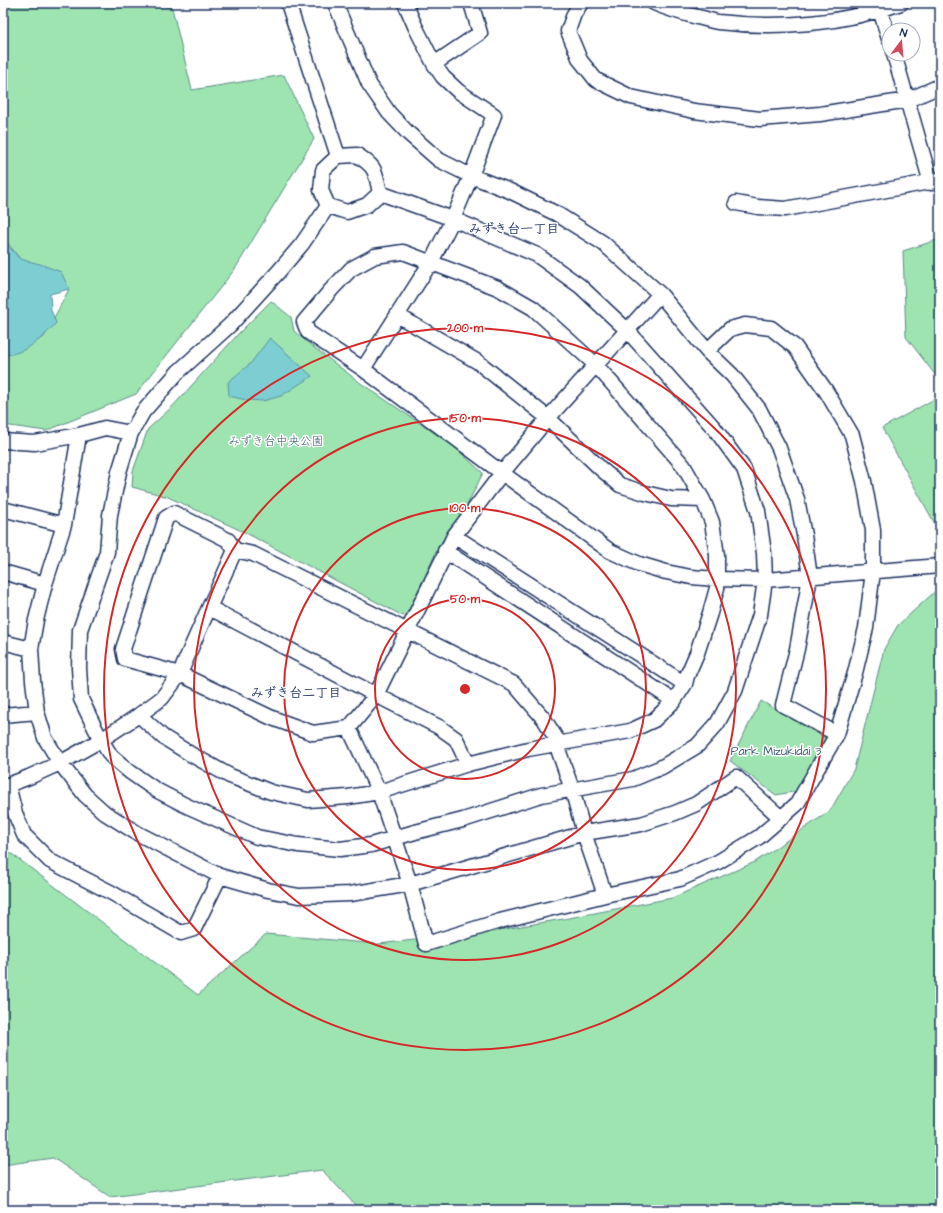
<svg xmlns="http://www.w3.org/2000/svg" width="943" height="1213" font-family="'Architects Daughter','Klee One',sans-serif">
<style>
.green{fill:#9ee4b0;stroke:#5c8a87}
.water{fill:#7dced2;stroke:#568ea4}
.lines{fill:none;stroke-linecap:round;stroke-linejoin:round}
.street-casing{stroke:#1b2f5e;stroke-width:17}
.street{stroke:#fff;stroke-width:14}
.ring{fill:none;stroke:#d62828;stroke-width:2}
.labels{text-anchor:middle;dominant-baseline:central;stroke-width:3;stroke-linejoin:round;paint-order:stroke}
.park-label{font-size:12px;fill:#3c5c72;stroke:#fff}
.neighbourhood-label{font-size:13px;font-weight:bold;fill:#1b2f5e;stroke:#fff}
.centre{fill:#d62828;stroke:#fff;stroke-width:2}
.ring-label{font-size:12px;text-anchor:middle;font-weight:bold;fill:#d62828;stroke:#fff;stroke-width:3;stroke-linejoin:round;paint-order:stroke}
</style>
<rect width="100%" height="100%" fill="#fff"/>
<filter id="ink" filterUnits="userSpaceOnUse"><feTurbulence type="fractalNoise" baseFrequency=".025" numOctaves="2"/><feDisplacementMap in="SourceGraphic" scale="8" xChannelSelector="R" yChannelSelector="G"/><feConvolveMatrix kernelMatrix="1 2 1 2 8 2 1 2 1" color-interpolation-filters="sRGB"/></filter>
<g filter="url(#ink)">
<path class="green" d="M 3,3 L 156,3 L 172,8 L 192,90 L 284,75 L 314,139 L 235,269 L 136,394 L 46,431 L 3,425 L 3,354 L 44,337 L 69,289 L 20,259 L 3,237 Z
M 940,239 L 940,381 L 906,337 L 903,251 Z
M 271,301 L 291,317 L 294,331 L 308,343 L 362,384 L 452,445 L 483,473 L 467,505 L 439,546 L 408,612 L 403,616 L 244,532 L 168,497 L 132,487 L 133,471 L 148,429 L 173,406 L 240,332 Z
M 940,396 L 940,533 L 882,428 Z
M 940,587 L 940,1210 L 802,1210 L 789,1206 L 788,1210 L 360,1210 L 322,1170 L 110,1197 L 53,1158 L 3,1165 L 3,814 L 8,851 L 198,995 L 266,934 L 378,944 L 487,932 L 569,918 L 672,898 L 755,862 L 830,811 L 854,769 L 884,649 L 898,625 Z
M 761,701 L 829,740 L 798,791 L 776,795 L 730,761 Z"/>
<path class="water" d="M 3,240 L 20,259 L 40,264 L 61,272 L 69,289 L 50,294 L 51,310 L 56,323 C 43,338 24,355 3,355 Z
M 270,338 L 312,376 L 281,396 L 263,401 L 246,400 L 229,396 L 228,382 L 250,364 Z"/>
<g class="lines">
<g class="street-casing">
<path id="street" d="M 288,3 L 338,156
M 335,3 L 369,84 L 389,113 L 408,133 L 439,160 L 471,176 L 510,191 L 557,214 L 603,243 L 660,294 L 707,351 L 732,375 L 759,409 L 779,448 L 797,499 L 804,535 L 810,577 L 797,649 L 783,705 L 837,734
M 581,3 L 574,14 L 568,31 L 580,60 L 596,80 L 631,97 L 694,111 L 760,119 L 820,114 L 908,100 L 940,86
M 654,3 C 668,9 682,13 697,17 C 704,18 711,21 718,22 C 778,29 844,24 901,3
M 878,3 L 889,39
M 894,54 L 931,183
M 434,64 L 480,33 L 471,3
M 357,155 C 376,167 375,170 380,193 L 367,205 L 347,212 L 328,206 L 321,190 L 323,170 L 338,156 Z
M 736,203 L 758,207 L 785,209 L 940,180
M 328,206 L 302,244 L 279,271 L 230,325 L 178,372 L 143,412 L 131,433 L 119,472 L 110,515 L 107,552 L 80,630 L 79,668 L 81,699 L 93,724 L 101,740 L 111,756 L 130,772 L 156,790 L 187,806 L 257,837 L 298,845 L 340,849 L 371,845 L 415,832 L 463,820 L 541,795 L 633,779 L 662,767 L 697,746 L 717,724 L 735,691 L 760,615 L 765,580 L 764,553 L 758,511 L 744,469 L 715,429 L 627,330 L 580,286 L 537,255 L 453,219 L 380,193
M 397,315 L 478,362 L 548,418 L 600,468 L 620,485 L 645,493 L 671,499 L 703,500
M 363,369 L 431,262 L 453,219 L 471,176 L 494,115 L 458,91 L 443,77 L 434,64 L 415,26 L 405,3
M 3,441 L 35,443 L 79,435
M 3,509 L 64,525
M 454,536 L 685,684
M 235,550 C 217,592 197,632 180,674 L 272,718 L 313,733 L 349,728 L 379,792 L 410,884 L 426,944 L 500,921 L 605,895
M 445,551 L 674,701
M 3,572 L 45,584 L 36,620 L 31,649 L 33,681 L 37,712 L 45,738 L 60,763 L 85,795 L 105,813 L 137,833 L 220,876 L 268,890 L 299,896 L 350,894 L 410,884 L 584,833 L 641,824 L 675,813 L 696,804 L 736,777 L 781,818
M 45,584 L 64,525 L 79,435 L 105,428 L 131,433
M 210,608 L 376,695 L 439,727 L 456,739 L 468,764
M 3,642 L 31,649
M 3,715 L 37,712
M 139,715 L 163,737 L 192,755 L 230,776 L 271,792 L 308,800 L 348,797 L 379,792 L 468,764 L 528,749 L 630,731 L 654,720 L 674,701 L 685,684 L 687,676 L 697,653 L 710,613 L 717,588 L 717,555 L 712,522 L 703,500 L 683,465 L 596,365 L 533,308 L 498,288 L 403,252 L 375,256 L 351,269 L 331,290 L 304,322 L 308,332 L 363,369 L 502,473 L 610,551 L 639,564 L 666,572 L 691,577 L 716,579 L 765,580 L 940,566
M 349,728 L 376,695 L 454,536 L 502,473 L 548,418 L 660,294
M 3,785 L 8,785 L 29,777 L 60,763 L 101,740 L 139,715 L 162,698 L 180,674 L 125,659 L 123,649 L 166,518 L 174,513 L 228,540 L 235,550 L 253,554 L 514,684 L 544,719 L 559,743 L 559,752 L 572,789 L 584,833 L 605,895 L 680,879 L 718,862 L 759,837 L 797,804 L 837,734 L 855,673 L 866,628 L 873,571 L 873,530 L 864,481 L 852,435 L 826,391 L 795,347 L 771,328 L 745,325 L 730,329 L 707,351
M 8,785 L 15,813 L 24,835 L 50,861 L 112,893 L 181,933 L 194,929 L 220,876"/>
</g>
<use href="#street" class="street"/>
</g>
</g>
<g class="ring">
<circle cx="465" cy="689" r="90"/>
<circle cx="465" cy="689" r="181"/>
<circle cx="465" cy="689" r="271"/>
<circle cx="465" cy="689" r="361"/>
</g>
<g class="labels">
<g class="park-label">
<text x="276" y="441">みずき台中央公園</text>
<text x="776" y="751">Park Mizukidai 3</text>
</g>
<g class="neighbourhood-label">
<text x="514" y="229">みずき台一丁目</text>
<text x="296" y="693">みずき台二丁目</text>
</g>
</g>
<circle cx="465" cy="689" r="6" class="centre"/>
<g class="ring-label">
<text x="465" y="332">200 m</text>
<text x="465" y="422">150 m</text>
<text x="465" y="512">100 m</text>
<text x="465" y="603">50 m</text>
</g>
<rect width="943" height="1213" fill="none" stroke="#fff" stroke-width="16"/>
<rect x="8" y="8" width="927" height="1197" fill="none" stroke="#1b2f5e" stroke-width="1.5" filter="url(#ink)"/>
<g transform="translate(901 42) rotate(16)"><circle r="19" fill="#ffffff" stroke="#a4acbf"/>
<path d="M0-3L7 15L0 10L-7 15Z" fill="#d1495b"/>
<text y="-6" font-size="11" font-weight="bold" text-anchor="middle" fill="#1b2f5e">N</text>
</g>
</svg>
